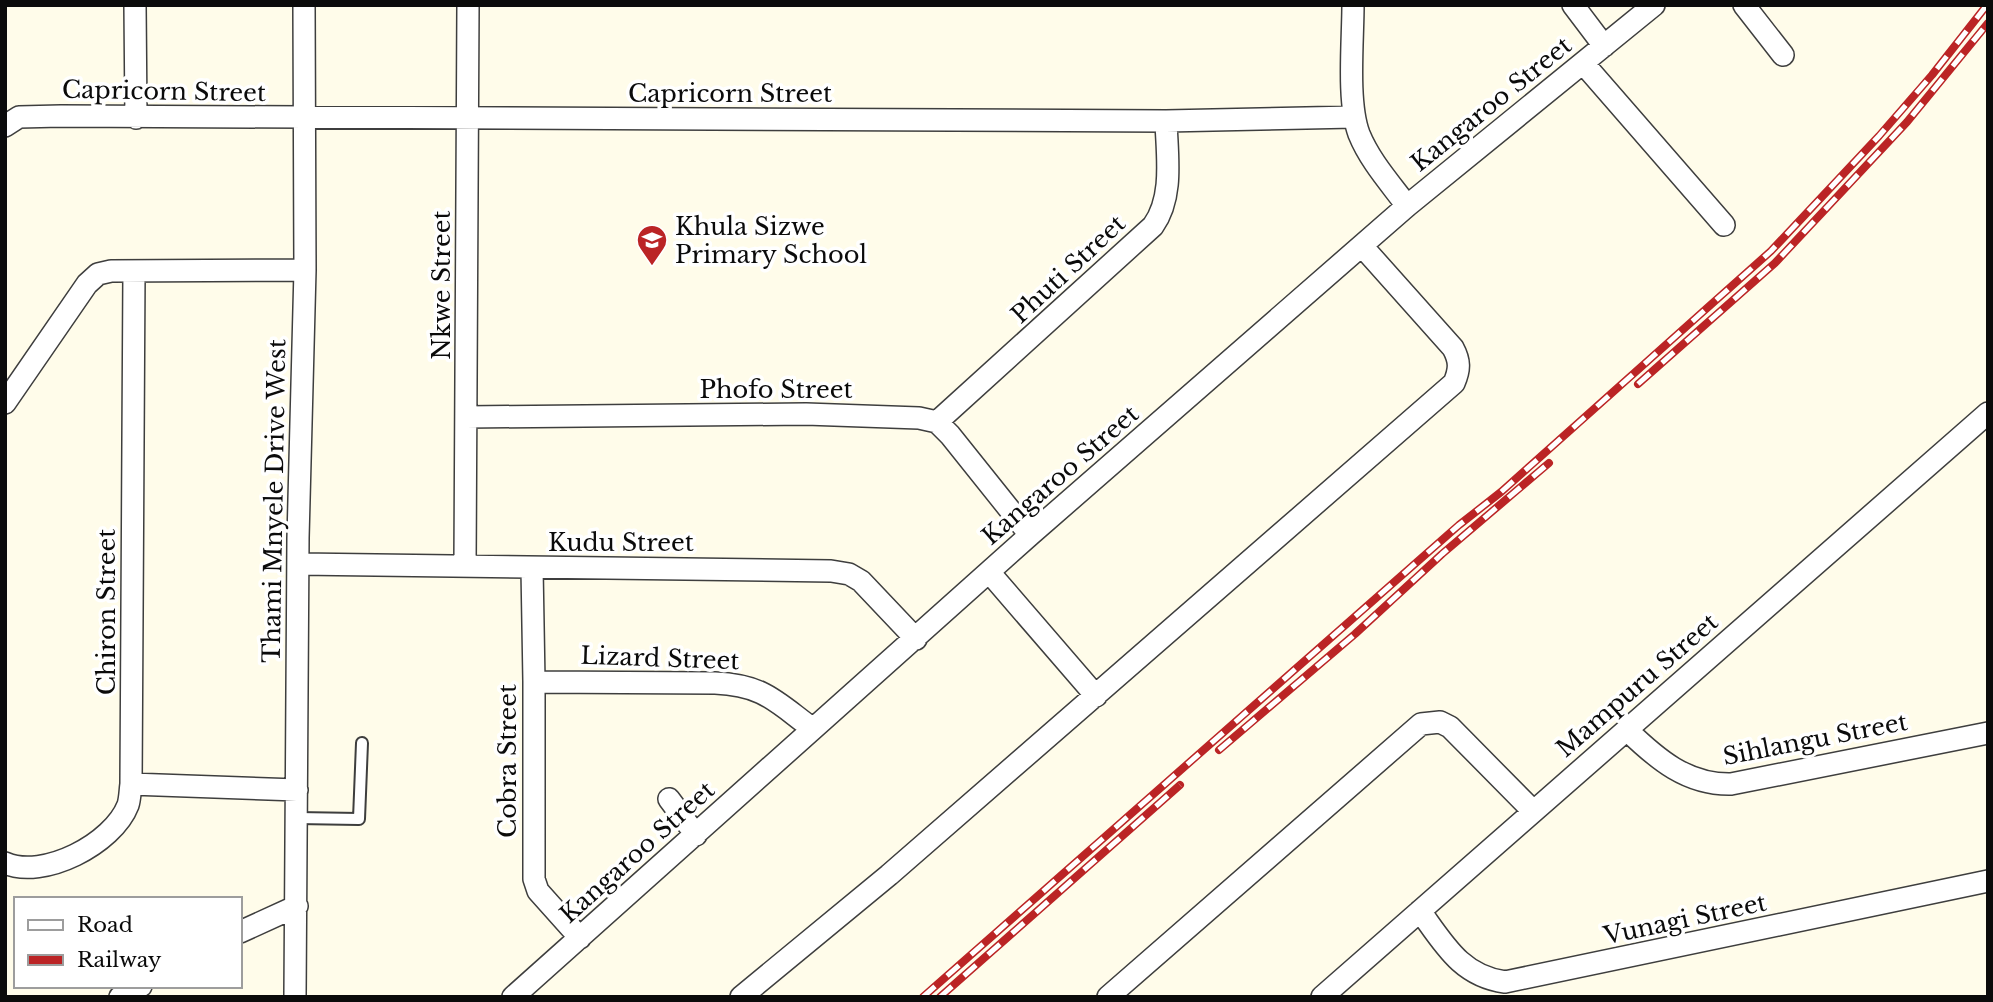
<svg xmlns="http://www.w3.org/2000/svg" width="1993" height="1002" font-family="'Libre Baskerville',serif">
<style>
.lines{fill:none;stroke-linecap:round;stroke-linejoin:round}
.service-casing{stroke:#3e3e3e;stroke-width:14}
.minor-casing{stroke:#3e3e3e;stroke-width:24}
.service{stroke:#fff;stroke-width:10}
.minor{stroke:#fff;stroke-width:21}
.rail-casing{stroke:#bb2425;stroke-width:8}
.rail{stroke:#fff;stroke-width:5;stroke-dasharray:16;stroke-linecap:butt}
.labels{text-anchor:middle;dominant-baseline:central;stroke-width:7;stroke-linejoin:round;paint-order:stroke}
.street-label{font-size:24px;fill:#0b0b0b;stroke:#fff}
.poi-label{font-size:24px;fill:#0b0b0b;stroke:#fff;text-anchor:start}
</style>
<rect width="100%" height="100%" fill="#fffcea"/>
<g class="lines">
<g class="service-casing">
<path id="service" d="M 297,818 L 359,819 L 362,743"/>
</g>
<g class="minor-casing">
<path id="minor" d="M 135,5 L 136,118
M 1353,5 C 1353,41 1347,102 1359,134 C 1370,161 1390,183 1407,206
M 1573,5 L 1604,46
M 1744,5 L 1783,55
M 1583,63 L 1724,225
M 5,126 L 19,117 L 61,116 L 1166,121 L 1354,117
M 5,403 L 87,284 L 98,274 L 111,271 L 305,270
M 466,417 L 806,414 L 919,418 L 937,422 L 950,435 L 1030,535
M 937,422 L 1153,226 C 1174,197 1167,155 1166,121
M 299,564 L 831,571 L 849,574 L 861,581 L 916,639
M 465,565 L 468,5
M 532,568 L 534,682 L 534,879 L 538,891 L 580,938
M 989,572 L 1096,696
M 534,682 L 715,683 C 764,685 776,702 813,729
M 1627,730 C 1657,759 1687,785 1731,784 L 1988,733
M 131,784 L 297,790
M 669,799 L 696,835
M 5,863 C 43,880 113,844 128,805 C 130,799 130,791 131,784 L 134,271
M 1420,911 C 1444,944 1461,976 1505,982 L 1988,881
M 240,932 L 297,906
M 120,997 L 141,986
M 295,997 L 298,538 L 305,270 L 304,5
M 513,997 L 1030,535 L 1407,206 L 1654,5
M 741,997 L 889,875 L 1454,383 C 1460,369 1460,361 1453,348 L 1362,246
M 1108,997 L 1421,724 L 1440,722 L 1450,727 L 1533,811
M 1322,997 L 1988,413"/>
</g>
<use href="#service" class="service"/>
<use href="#minor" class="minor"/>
<g class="rail-casing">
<path id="rail" d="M 1638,384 L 1775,263 L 1907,122 L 1988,23
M 1219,750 L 1355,634 L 1442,554 L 1549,463
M 923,997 L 1459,525 L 1501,492 L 1771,251 L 1879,136 L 1932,75 L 1987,5
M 940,997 L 1180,785"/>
</g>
<use href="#rail" class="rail"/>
</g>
<defs>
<g id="school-pin" transform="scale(1.575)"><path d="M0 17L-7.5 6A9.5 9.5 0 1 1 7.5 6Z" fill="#bb2425" stroke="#fff"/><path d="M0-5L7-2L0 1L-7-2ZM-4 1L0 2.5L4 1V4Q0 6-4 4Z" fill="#fff"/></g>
</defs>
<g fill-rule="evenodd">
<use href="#school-pin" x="652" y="240"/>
</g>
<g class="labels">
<g class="street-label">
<text transform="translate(164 91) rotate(1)">Capricorn Street</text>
<text x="730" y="93">Capricorn Street</text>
<text transform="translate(1491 104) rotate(-39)">Kangaroo Street</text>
<text transform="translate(1068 269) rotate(-43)">Phuti Street</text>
<text transform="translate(441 285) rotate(-90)">Nkwe Street</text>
<text x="776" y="389">Phofo Street</text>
<text transform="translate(1060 475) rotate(-41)">Kangaroo Street</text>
<text transform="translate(274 501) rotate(-89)">Thami Mnyele Drive West</text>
<text x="621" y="542">Kudu Street</text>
<text transform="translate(106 612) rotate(-90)">Chiron Street</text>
<text transform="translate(660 658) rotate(2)">Lizard Street</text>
<text transform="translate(1637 685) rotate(-41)">Mampuru Street</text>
<text transform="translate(1815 739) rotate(-11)">Sihlangu Street</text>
<text transform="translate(507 761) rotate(-90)">Cobra Street</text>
<text transform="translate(637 852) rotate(-42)">Kangaroo Street</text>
<text transform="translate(1685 919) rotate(-12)">Vunagi Street</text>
</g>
<g class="poi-label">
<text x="675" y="226">Khula Sizwe<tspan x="675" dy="28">Primary School</tspan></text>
</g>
</g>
<rect width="1993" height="1002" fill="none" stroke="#0b0b0b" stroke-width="14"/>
<rect x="14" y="897" width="228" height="91" fill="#ffffff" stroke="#9d9d9d" stroke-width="2"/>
<rect x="28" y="920" width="35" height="10" fill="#ffffff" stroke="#9d9d9d" stroke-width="2"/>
<text x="77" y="932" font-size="21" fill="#0b0b0b">Road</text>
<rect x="28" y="955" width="35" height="10" fill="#bb2425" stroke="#9d9d9d" stroke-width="2"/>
<text x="77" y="967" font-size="21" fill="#0b0b0b">Railway</text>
</svg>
